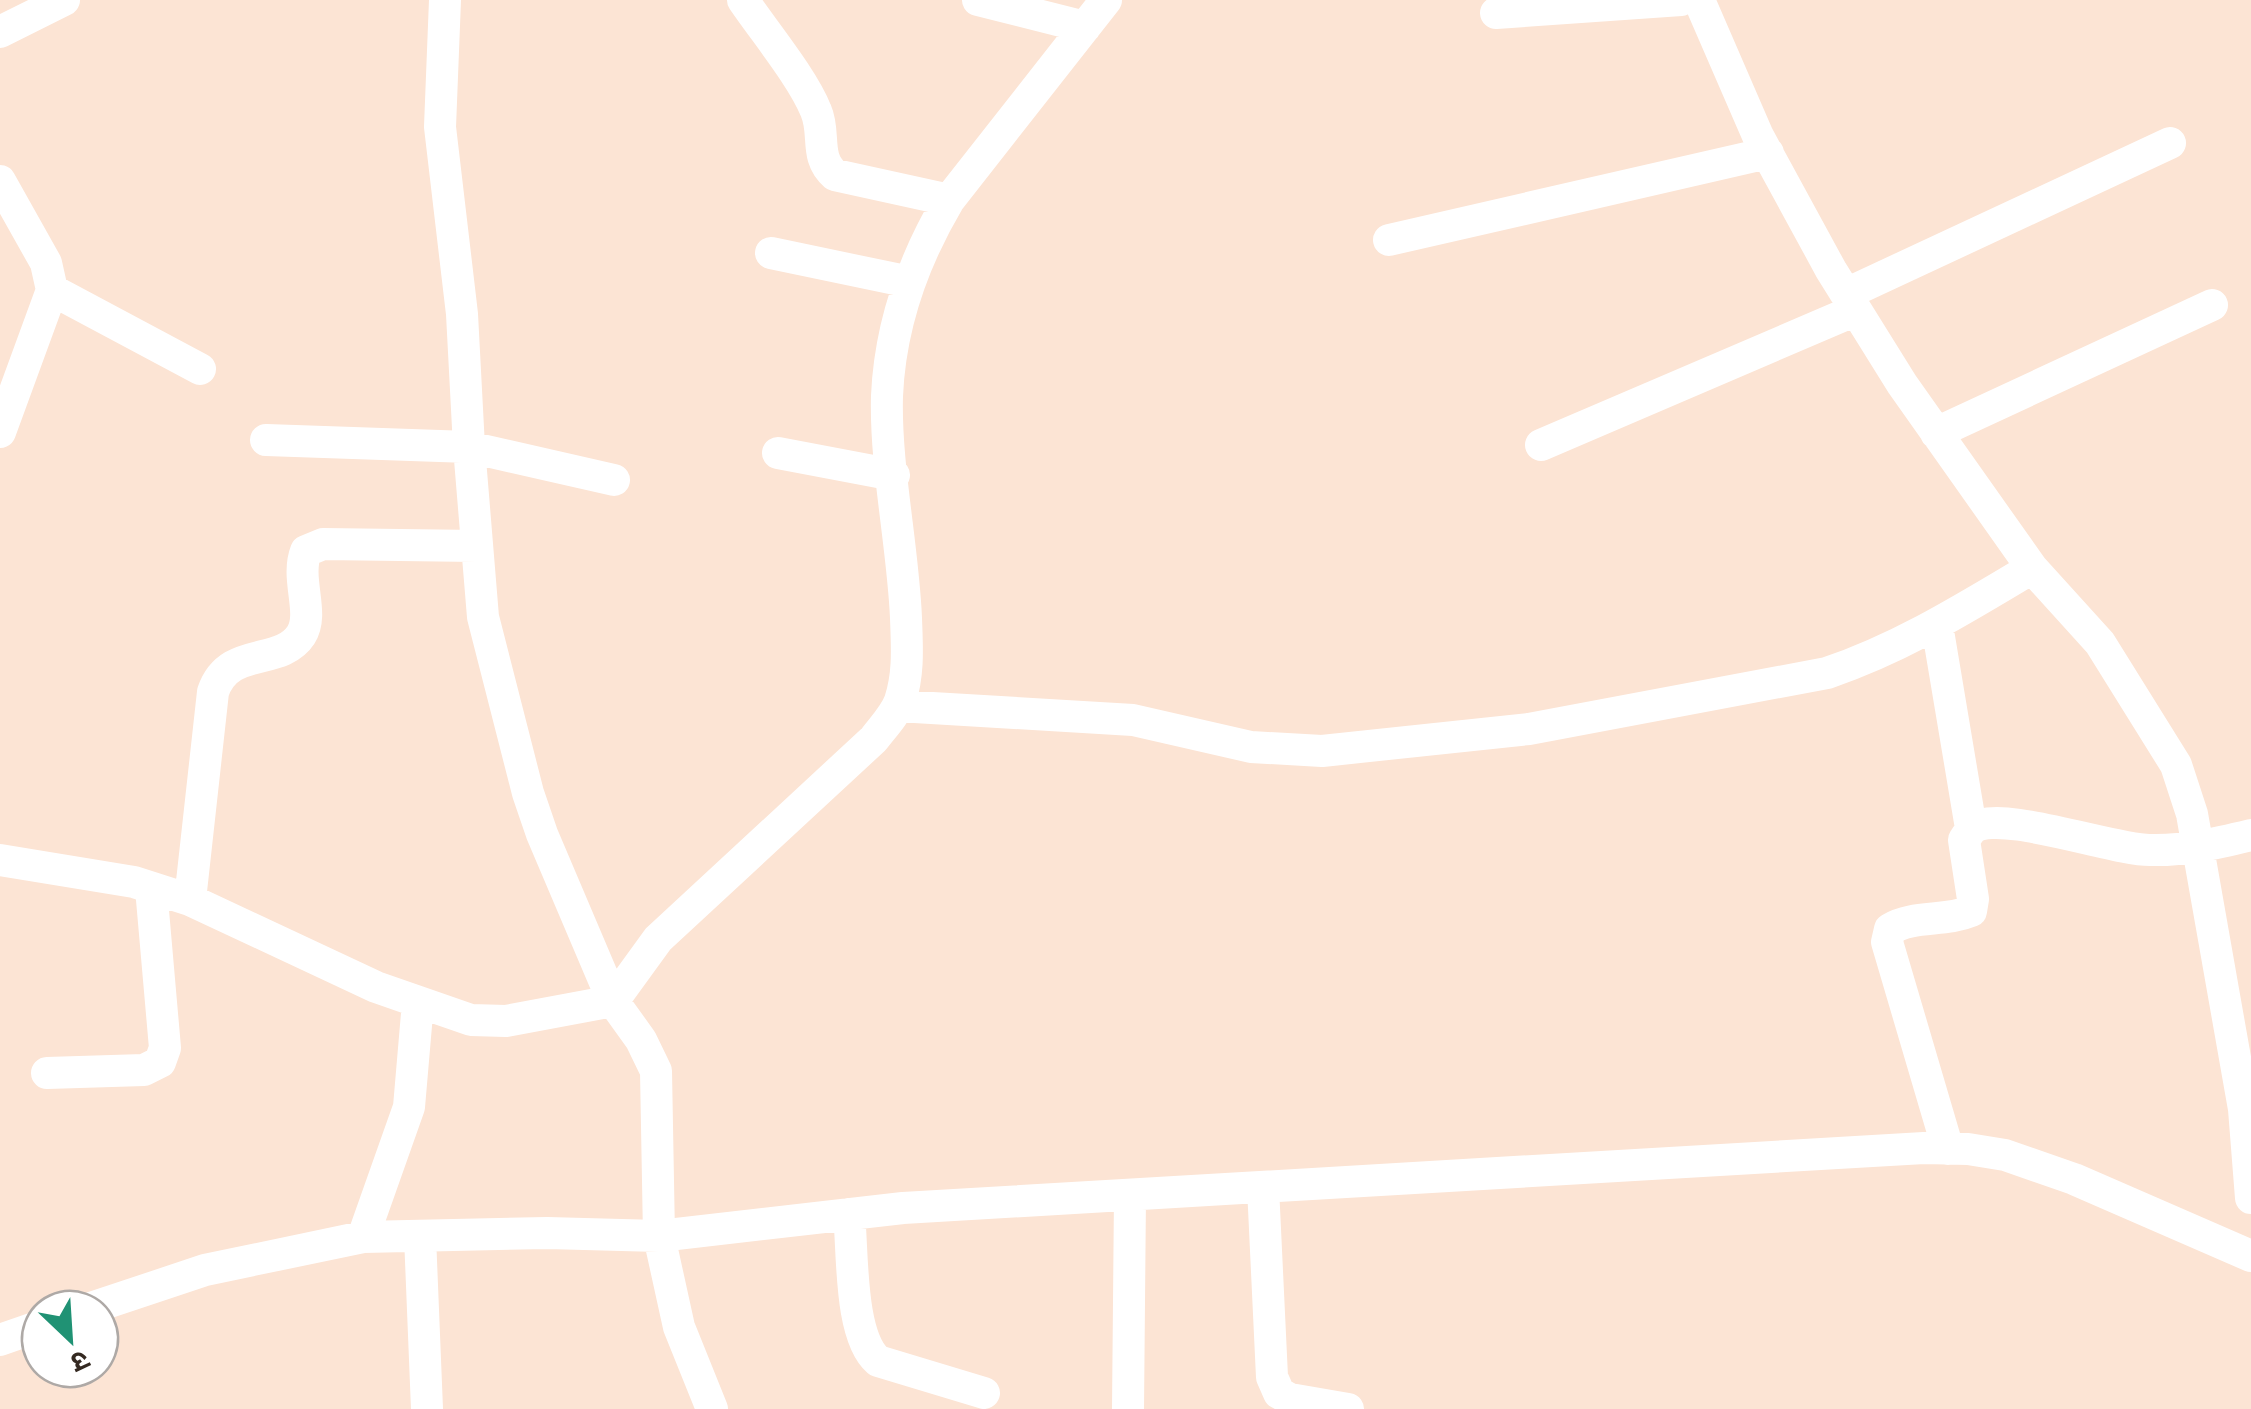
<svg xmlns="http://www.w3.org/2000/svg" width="2251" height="1409" font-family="'Roboto Condensed','Noto Sans Devanagari',sans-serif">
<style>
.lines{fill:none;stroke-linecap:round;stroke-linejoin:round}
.minor{stroke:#fff;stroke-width:32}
</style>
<rect width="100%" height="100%" fill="#fce4d4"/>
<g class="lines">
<path class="minor" d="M 445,0 L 440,127 L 462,314 L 469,447 L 483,617 L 528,793 L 542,834 L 613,1001 L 641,1040 L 656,1071 L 659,1236 L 679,1327 L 712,1409
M 743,0 C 764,31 803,78 816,111 C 826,134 814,157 835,175 L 949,200
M 978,0 L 1085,27
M 1699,0 L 1758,136 L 1831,270 L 1902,384 L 2032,568 L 2100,643 L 2176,765 L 2192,814 L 2244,1109 L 2251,1198
M 1496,13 L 1681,0
M 0,32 L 64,0
M 0,181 L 46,263 L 52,290 L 0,432
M 1389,240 L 1768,153
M 771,253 L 910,282
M 52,290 L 200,369
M 1846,294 L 2170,143
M 1936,433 L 2212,305
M 266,440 L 469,447 L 614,480
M 1541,445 L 1856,310
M 778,453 L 894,475
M 1937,625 L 1971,828
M 898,706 L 1133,720 L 1251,747 L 1322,751 L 1529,729 L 1827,673 C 1901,648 1965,608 2032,568
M 0,860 L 134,882 L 190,900 L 376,987 L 471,1020 L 506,1021 L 613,1001 L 658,939 L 874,739 C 883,727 895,715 900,701 C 909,673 907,647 906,618 C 903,546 885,466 887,396 C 890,326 914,259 949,200 L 1106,0
M 190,900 L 213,692 C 229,645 280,667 301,635 C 315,613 295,579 306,551 L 323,544 L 477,546
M 47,1073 L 144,1070 L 160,1062 L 165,1048 L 151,888
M 1948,1149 L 1887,942 L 1890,929 C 1914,915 1945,922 1971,911 L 1973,899 L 1964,840 C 1966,837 1970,830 1973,828 C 1999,809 2113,850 2150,850 C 2185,851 2218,843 2251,835
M 1263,1187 L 1272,1377 L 1279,1393 L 1290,1399 L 1348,1409
M 849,1214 C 853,1252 849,1336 878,1361 L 984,1393
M 420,1236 L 427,1409
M 363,1237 L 409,1107 L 418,1002
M 88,1309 L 205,1270 L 363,1237 L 547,1233 L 659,1236 L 903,1208 L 1924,1148 L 1968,1149 L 2005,1155 L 2074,1179 L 2251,1256
M 0,1340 L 40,1326
M 1128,1409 L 1130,1195"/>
</g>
<g transform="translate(70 1339) rotate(155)"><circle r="48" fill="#ffffff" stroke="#aea9a6" stroke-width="2.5"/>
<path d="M0-8L18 38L0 25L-18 38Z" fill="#209274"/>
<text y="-15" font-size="28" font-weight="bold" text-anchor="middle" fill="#342921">उ</text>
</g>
</svg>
